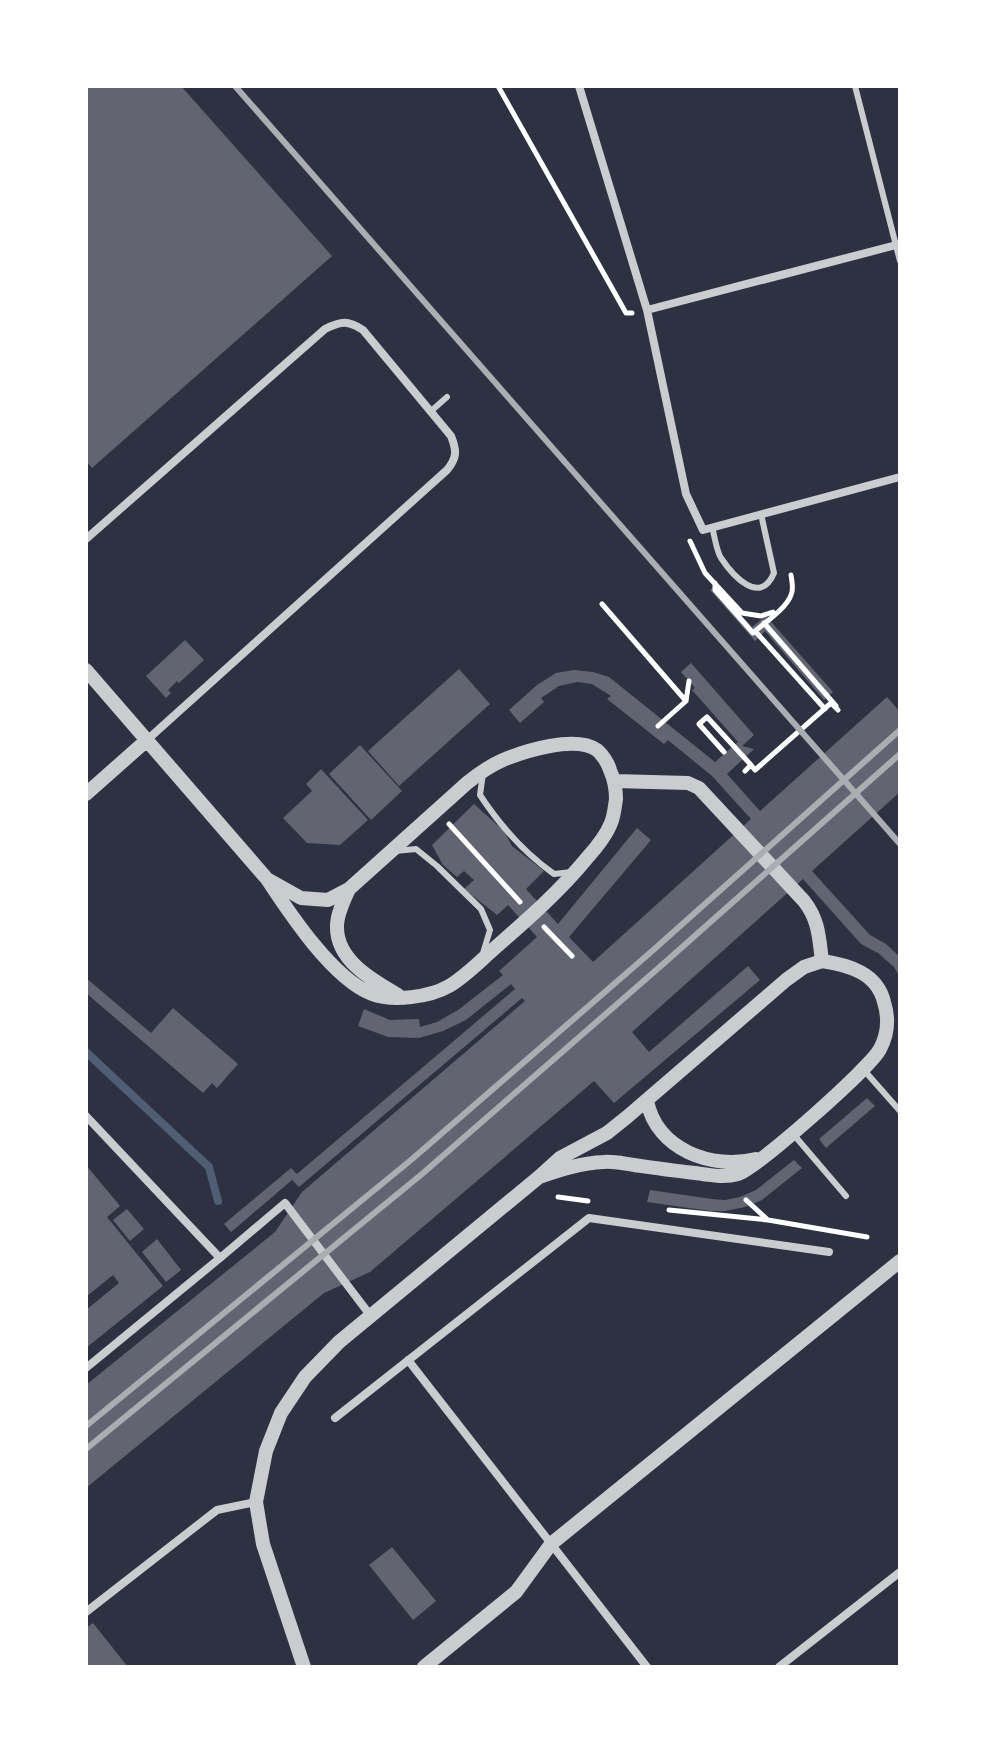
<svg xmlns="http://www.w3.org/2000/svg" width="986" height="1753" font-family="Barlow,sans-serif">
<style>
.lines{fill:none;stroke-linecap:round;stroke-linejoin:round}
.stream{stroke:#4f5d75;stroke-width:8}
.building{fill:#626471}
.path{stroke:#fff;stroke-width:5}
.service{stroke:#caccd0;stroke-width:6}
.minor{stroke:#caccd0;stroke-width:8}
.tertiary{stroke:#caccd0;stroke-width:14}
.rail{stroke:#abadb3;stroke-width:6}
</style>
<rect width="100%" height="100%" fill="#2d3142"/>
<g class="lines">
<path class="stream" d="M 86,1052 L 209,1167 L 218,1201"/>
</g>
<path class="building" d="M 86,86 L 181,86 L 332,256 L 92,468 L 86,461 Z
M 715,586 L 752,627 L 766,616 L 833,692 L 824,700 L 765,631 L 755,641 L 710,590 Z
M 185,640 L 204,660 L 179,683 L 177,681 L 168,690 L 171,693 L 166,698 L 146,676 Z
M 691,663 L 754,735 L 742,746 L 754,749 L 727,774 L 760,811 L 887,697 L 900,712 L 900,792 L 812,871 L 870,935 L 886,944 L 900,957 L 900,977 L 894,967 L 878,953 L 861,944 L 803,879 L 632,1032 L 649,1052 L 748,966 L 760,980 L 614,1103 L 594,1081 L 370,1272 L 324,1293 L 86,1488 L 86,1385 L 275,1232 L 302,1192 L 525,1001 L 522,998 L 299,1187 L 292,1180 L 231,1232 L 224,1224 L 291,1168 L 297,1174 L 515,989 L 511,984 L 466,1020 L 443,1031 L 419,1038 L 388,1037 L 358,1026 L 364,1009 L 390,1020 L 419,1019 L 420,1027 L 437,1022 L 458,1010 L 503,975 L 499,971 L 537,937 L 508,905 L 497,915 L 464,889 L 474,880 L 464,871 L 457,877 L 443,865 L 432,845 L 474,804 L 504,831 L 512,846 L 544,871 L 526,889 L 558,924 L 637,828 L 651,840 L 569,937 L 593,962 L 751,819 L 712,776 L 668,740 L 664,744 L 607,699 L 611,696 L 592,684 L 577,682 L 559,686 L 541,698 L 544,702 L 520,723 L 509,710 L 537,685 L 556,673 L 574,670 L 593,672 L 609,677 L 715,762 L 738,742 L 692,690 L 695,688 L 681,672 Z
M 459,669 L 490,704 L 399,786 L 368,751 Z
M 360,745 L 402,791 L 371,820 L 329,774 Z
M 321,769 L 368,820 L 340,845 L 307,843 L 283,818 L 312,791 L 306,784 Z
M 86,978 L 151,1033 L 173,1008 L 238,1064 L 217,1088 L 212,1083 L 203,1093 L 86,993 Z
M 867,1098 L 875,1106 L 826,1148 L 819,1139 Z
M 794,1160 L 802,1168 L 762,1200 L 745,1207 L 725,1211 L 710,1211 L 647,1202 L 650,1190 L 712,1199 L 725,1200 L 740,1197 L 756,1190 Z
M 86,1165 L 120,1206 L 107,1217 L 163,1286 L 86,1348 L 86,1310 L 119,1283 L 113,1275 L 86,1297 Z
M 127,1209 L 144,1229 L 130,1241 L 113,1220 Z
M 157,1239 L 181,1270 L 166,1282 L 142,1252 Z
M 392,1547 L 436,1601 L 413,1620 L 369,1565 Z
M 93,1623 L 128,1667 L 86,1667 L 86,1628 Z"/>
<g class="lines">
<path class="path" d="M 498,86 L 626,313 L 632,313
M 690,541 L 705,573 L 742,613 L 761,616 L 773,612
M 715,583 L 715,590 L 753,633 C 763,624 787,608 791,595 C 794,589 792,582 791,575
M 602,604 L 686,701
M 764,623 L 836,706
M 755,631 L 825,709
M 658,726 L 686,701 L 689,681
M 724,752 L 699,724 L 707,717 L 751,765
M 745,771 L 751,765 L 755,770 L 831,703 L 838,710
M 449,824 L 520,902
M 544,927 L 572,956
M 558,1197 L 588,1201
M 746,1200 L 768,1220 L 867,1237
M 669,1210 L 768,1220"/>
<path class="service" d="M 855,86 L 900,261
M 430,412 L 447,397
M 712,527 C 715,537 716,550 721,558 C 733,576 760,606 774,573 L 761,514
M 483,773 L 480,795 C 501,827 523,852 554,874 L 572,872
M 395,851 L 416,849 L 437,866 L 481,909 L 490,930 L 483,953
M 863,1069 L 900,1111
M 794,1135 L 846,1196"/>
<path class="minor" d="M 579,86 L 647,310 L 686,494 L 703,530 L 900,477
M 647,310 L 900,244
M 86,539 L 325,329 C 341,321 348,320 363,330 L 451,436 C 457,451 457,458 447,470 L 147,740
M 86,1116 L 220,1258 L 86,1368
M 220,1258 L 285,1203 L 370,1315
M 408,1360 L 647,1667
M 335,1418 L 589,1218 L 829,1252
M 86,1612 L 217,1510 L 256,1502
M 779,1667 L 900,1572"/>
<path class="tertiary" d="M 86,670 L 267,879 C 290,914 333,979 372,994 C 393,1002 430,997 449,986 C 466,976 481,960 496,947 C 528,919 560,891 587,858 C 596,848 606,836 611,823 C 614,816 615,806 616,799 C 616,788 614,779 610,770 C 608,763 602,754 597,750 C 575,735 525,751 503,760 C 489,766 478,774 467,783 L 349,889 L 328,900 L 301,898 L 267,879
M 615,781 L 688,783 L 699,788 L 804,901 C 819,920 819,938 822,961
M 86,794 L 147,740
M 349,889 C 344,900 337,914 337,926 C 336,960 372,980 398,995
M 822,961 C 849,965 877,973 884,1002 C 889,1018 888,1034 880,1049 C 871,1067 756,1169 738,1174 C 724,1178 709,1175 695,1173 C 675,1171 655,1168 634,1165 C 625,1164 614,1161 604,1162 C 581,1163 560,1170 539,1177 L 560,1158 L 607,1133 L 627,1117 L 786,980 L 804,967 Z
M 647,1101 C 657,1150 712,1170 756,1159
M 304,1667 L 263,1544 L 256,1502 L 266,1451 L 281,1413 L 305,1377 L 339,1342 L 539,1177
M 424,1667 L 516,1592 L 551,1544 L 900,1261"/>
<path class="rail" d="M 235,86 L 900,844
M 86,1426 L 411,1160 L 651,952 L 900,730
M 86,1449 L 422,1174 L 662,965 L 900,754"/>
</g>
<rect width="986" height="1753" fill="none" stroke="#ffffff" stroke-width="176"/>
</svg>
